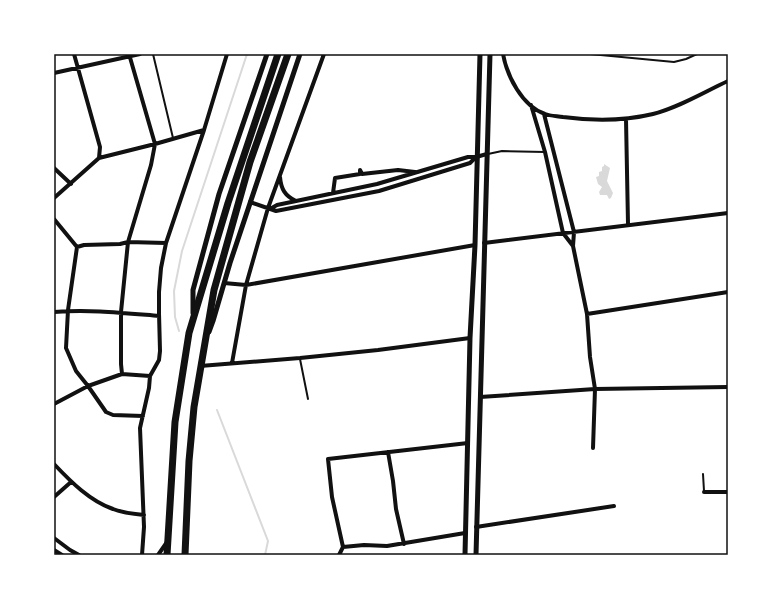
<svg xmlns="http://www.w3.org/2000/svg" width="782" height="609" font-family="Lora,serif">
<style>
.water{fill:#d9d9d9}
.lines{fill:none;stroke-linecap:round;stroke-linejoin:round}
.stream{stroke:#d9d9d9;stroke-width:2}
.service{stroke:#111;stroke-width:2}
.minor{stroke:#111;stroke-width:4}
.tertiary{stroke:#111;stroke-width:5}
.trunk{stroke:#111;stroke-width:7}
.neatline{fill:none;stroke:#111;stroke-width:1.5}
</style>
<rect width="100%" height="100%" fill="#fff"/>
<path class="water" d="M 604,164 L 610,168 L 607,181 L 613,193 L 611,198 L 609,199 L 607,195 L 600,195 L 599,192 L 602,187 L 598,184 L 596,177 L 599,176 L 599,172 L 602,171 L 602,167 L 604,166 Z"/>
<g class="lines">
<path class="stream" d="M 179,331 L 175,317 L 174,291 L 182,251 L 247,54
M 217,410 L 268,541 L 265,555"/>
<path class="service" d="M 153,54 L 173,138
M 590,54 L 674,62 L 686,59 L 697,54
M 488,154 L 502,151 L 545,152
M 300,359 L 308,399
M 703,474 L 704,491"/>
<path class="minor" d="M 503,54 C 507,76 522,106 545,114 C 550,116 557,116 563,117 C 593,121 624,121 653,114 C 680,107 704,92 728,81
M 54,73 L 140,54
M 531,105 L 545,152 L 563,233 L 573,246
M 544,114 L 574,232 L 573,246 L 587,314 L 590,357 L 595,389 L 593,448
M 626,119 L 628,224
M 99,158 L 155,144 L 204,130
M 54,168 L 71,184
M 280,177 C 281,189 285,196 296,201
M 333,193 L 335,178 L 360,174 L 360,170 L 362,174 L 398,170 L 415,172
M 54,198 L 99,158 L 100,147 L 74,54
M 250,202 L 276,211 L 379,191 L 470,163 L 476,157
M 270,209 L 277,205 L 377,184 L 468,157 L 476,157 L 487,154
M 54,219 L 77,247 L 68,310 L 66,348 L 76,371 L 88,386 L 106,412 L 113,415 L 143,416
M 484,243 L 728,213
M 77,247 L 84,245 L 120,244 L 128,242 L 166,243
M 224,283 L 246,285 L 475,245
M 54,312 C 89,309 124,313 159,316
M 587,314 L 728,292
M 232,363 L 246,285 L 268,208 L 324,54
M 200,366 L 300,358 L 378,350 L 470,338
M 122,374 L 121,364 L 121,312 L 128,242 L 151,165 L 155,144 L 129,54
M 480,397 L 595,389 L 728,387
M 54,404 L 88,386 L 122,374 L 150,376 L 159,360 L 160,351 L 159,313 L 159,292 L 161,268 L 166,243 L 204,130 L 227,54
M 388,452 L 393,481 L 396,509 L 404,544
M 54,464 C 71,482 90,501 113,509 C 123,513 133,514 144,515
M 704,492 L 728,492
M 54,497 L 71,482
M 476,527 L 614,506
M 54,538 L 70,550 L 79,555
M 343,547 L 364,545 L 387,546 L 465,533
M 54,550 L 62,555
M 142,555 L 144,527 L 140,428 L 149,388 L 150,376
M 158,555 L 167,542
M 339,555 L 343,547 L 332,497 L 328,459 L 468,443"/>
<path class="tertiary" d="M 193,313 L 193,290 L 219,194 L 267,54
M 209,332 L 213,321 L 230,263 L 300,54
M 465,555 L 470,338 L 475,245 L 480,54
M 476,555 L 490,54"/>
<path class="trunk" d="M 167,555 L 175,422 L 189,333 L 228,203 L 278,54
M 185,555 L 189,461 L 194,407 L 214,290 L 250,162 L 288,54"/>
</g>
<rect width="782" height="609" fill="none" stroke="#ffffff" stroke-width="110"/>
<rect x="55" y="55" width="672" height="499" class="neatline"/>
</svg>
